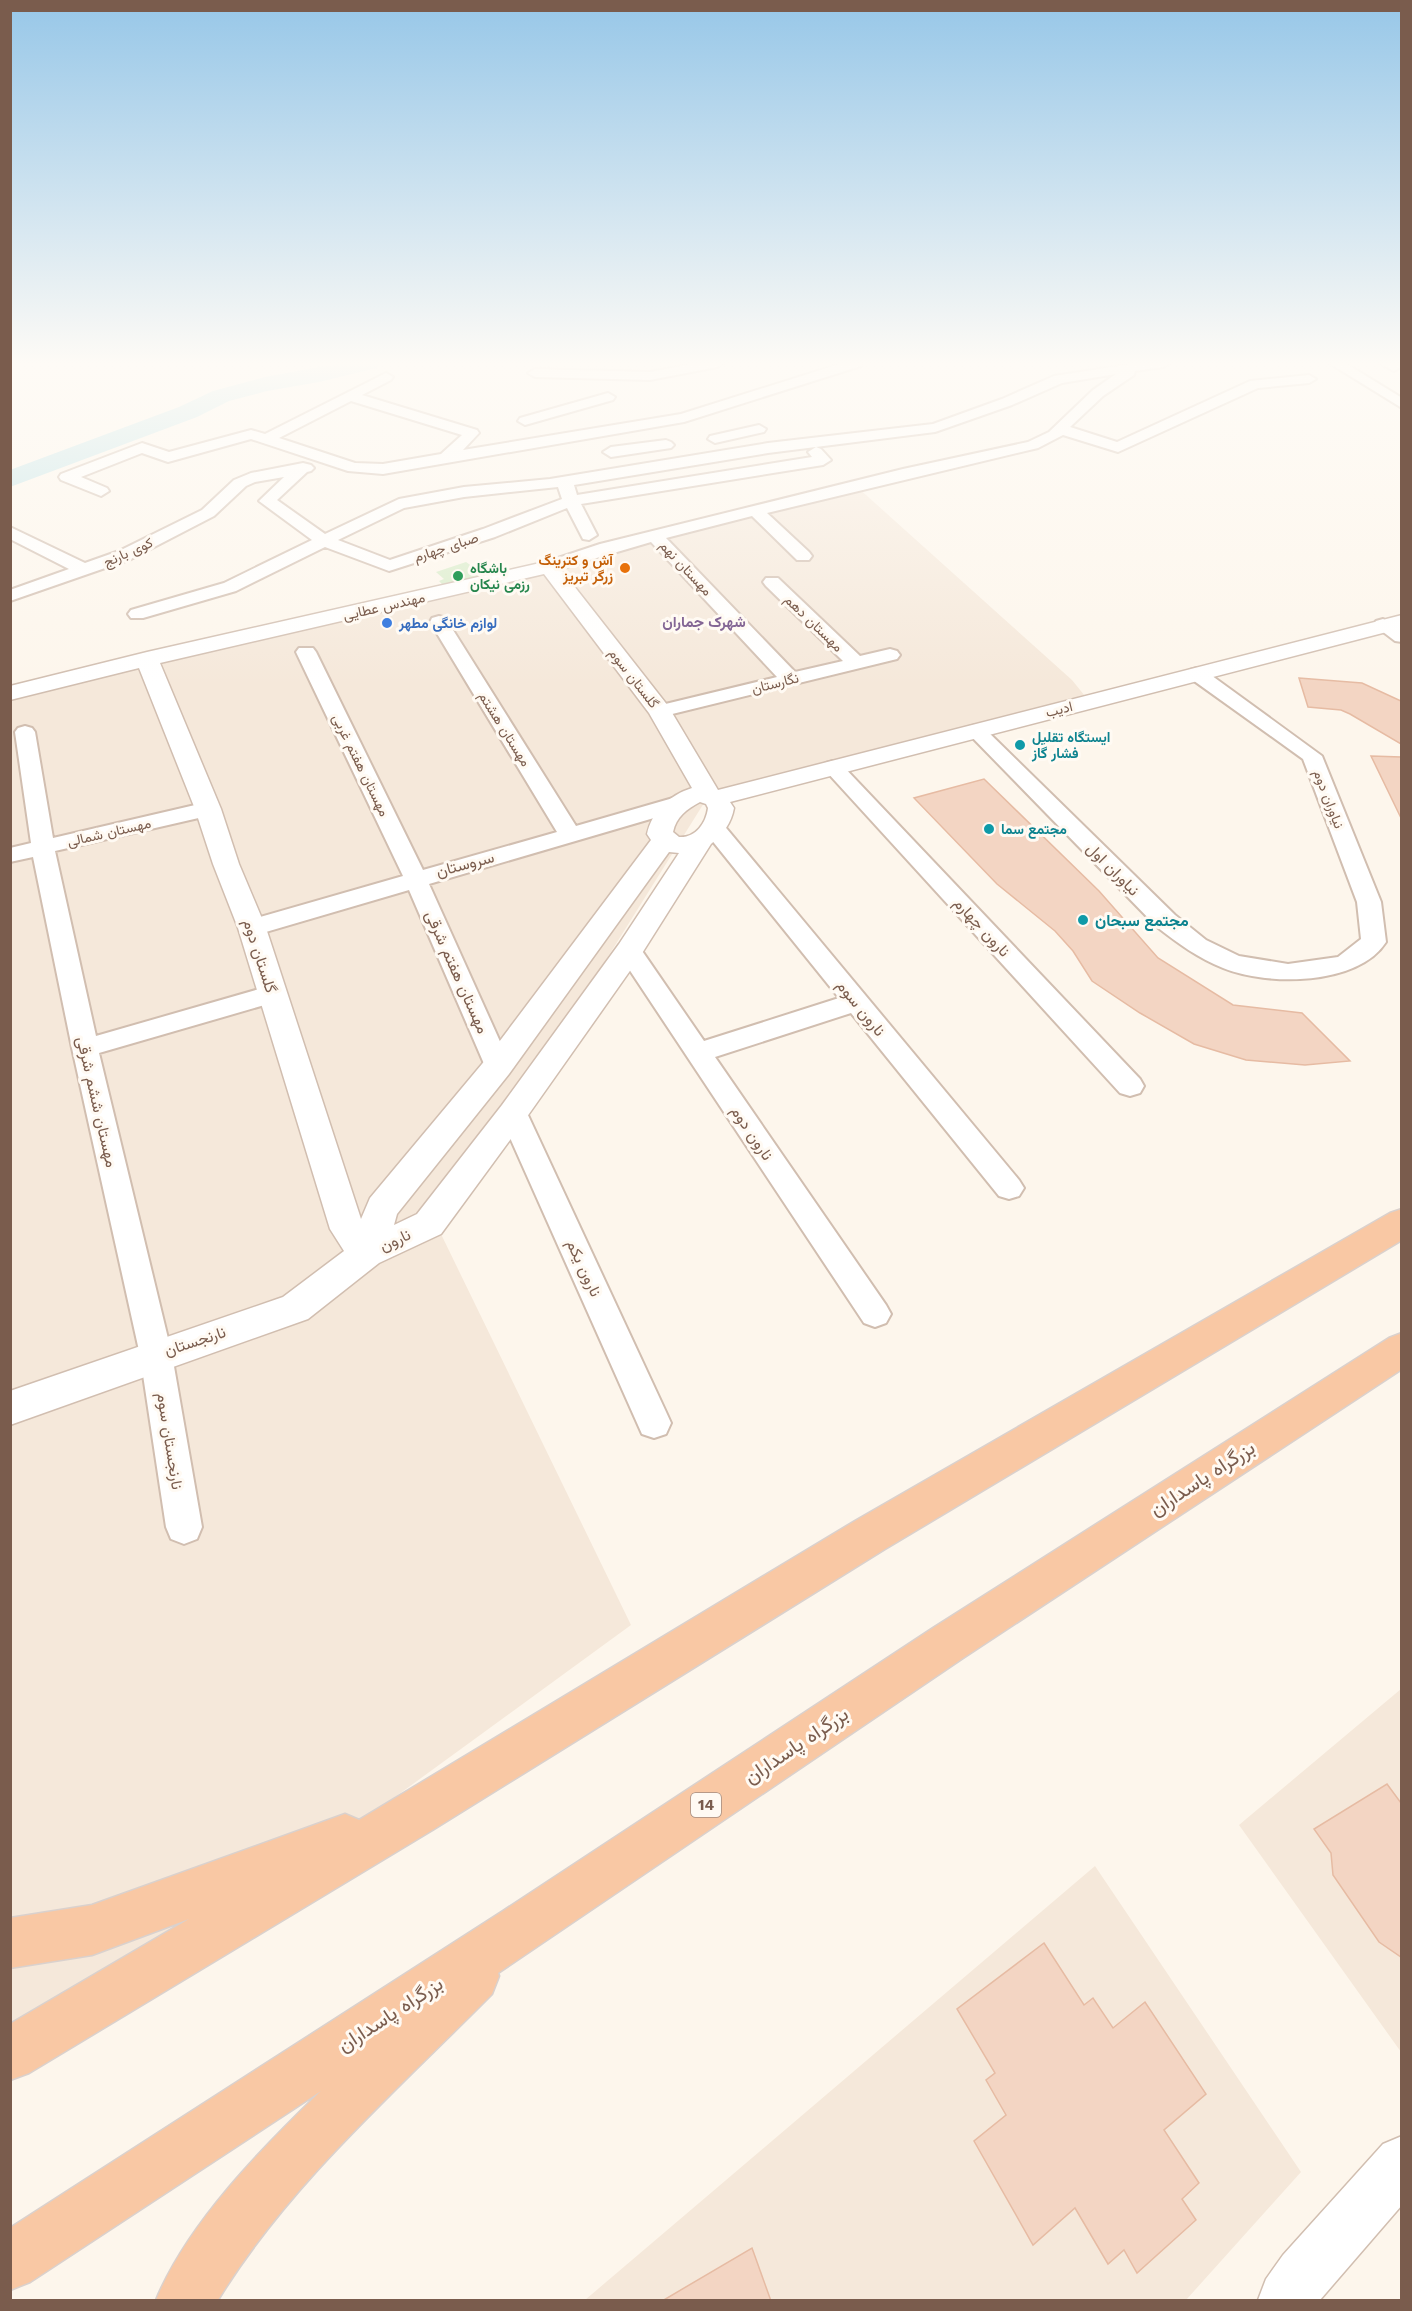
<svg xmlns="http://www.w3.org/2000/svg" width="1412" height="2311" font-family="'Work Sans',Vazirmatn,sans-serif">
<style>
.residential{fill:#f5e8da}
.green{fill:#d8ecc9}
.lines{fill:none;stroke-linecap:round;stroke-linejoin:round}
.river{fill:#bfe3e8;fill-rule:evenodd}
.building{fill:#f3d5c3;stroke:#e6bba3;stroke-width:1.5}
.minor-casing{stroke:#d1beb0;stroke-width:4}
.tertiary-casing{stroke:#d1beb0;stroke-width:3}
.trunk-casing{stroke:#dad1cd;stroke-width:3}
.minor{fill:#fff;fill-rule:evenodd}
.tertiary{fill:#fff;fill-rule:evenodd}
.trunk{fill:#f9c8a4;fill-rule:evenodd}
.food-dot{fill:#e8710a;stroke:#fffaf3;stroke-width:2}
.leisure-dot{fill:#2e9e5b;stroke:#fffaf3;stroke-width:2}
.shop-dot{fill:#3f7fe0;stroke:#fffaf3;stroke-width:2}
.culture-dot{fill:#0f9aa8;stroke:#fffaf3;stroke-width:2}
.labels{text-anchor:middle;dominant-baseline:central;stroke-width:6;stroke-linejoin:round;paint-order:stroke}
.far-street-label{font-size:14px;fill:#7a5c4d;stroke:#fffaf3}
.far-food-label{font-size:14px;font-weight:bold;fill:#c56008;stroke:#fffaf3;text-anchor:end}
.far-leisure-label{font-size:14px;font-weight:bold;fill:#27864d;stroke:#fffaf3;text-anchor:start}
.far-shop-label{font-size:14px;font-weight:bold;fill:#366cbe;stroke:#fffaf3;text-anchor:start}
.far-culture-label{font-size:14px;font-weight:bold;fill:#0d838f;stroke:#fffaf3;text-anchor:start}
.far-neighbourhood-label{font-size:15px;font-weight:bold;fill:#846695;stroke:#fffaf3}
.shield{fill:#fffaf3;stroke:#a28b7f;stroke-width:1.5}
.shield-label{font-size:15px;font-weight:bold;fill:#7a5c4d}
.street-label{font-size:16px;fill:#7a5c4d;stroke:#fffaf3}
.culture-label{font-size:16px;font-weight:bold;fill:#0d838f;stroke:#fffaf3;text-anchor:start}
.near-street-label{font-size:20px;fill:#7a5c4d;stroke:#fffaf3}
</style>
<rect width="100%" height="100%" fill="#fdf6ec"/>
<path class="residential" d="M 856,486 L 1072,680 L 1089,701 L 709,795 L 494,1139 L 440,1232 L 631,1625 L 11,2077 L 11,693 Z
M 1401,1689 L 1401,2052 L 1239,1825 Z
M 1095,1866 L 1301,2172 L 1186,2300 L 585,2300 Z"/>
<path class="green" d="M 466,562 L 483,574 L 444,586 L 439,581 L 444,579 L 436,572 Z"/>
<g class="lines">
<path class="river" d="M 341,363 L 380,363 L 377,368 L 319,382 L 267,391 L 229,401 L 197,417 L 10,487 L 10,470 L 179,407 L 213,391 L 265,377 Z"/>
</g>
<path class="building" d="M 1299,678 L 1362,683 L 1401,701 L 1401,744 L 1350,714 L 1341,710 L 1308,707 Z
M 1371,756 L 1401,757 L 1401,818 Z
M 984,779 L 1099,891 L 1158,958 L 1233,1005 L 1302,1013 L 1350,1061 L 1305,1065 L 1246,1060 L 1194,1044 L 1140,1013 L 1092,981 L 1073,951 L 1055,931 L 997,884 L 914,798 Z
M 1387,1784 L 1401,1803 L 1401,1957 L 1379,1942 L 1333,1875 L 1331,1853 L 1314,1829 Z
M 1044,1943 L 1084,2005 L 1093,1998 L 1113,2028 L 1145,2002 L 1206,2094 L 1164,2130 L 1199,2183 L 1182,2199 L 1196,2220 L 1137,2273 L 1124,2250 L 1108,2264 L 1075,2208 L 1033,2245 L 974,2141 L 1006,2115 L 986,2080 L 995,2073 L 957,2009 Z
M 752,2248 L 771,2301 L 662,2301 Z"/>
<g class="lines">
<g class="minor-casing">
<path id="minor" d="M 697,363 L 724,363 L 717,367 L 650,380 L 535,377 L 528,373 L 535,369 L 650,372 Z
M 843,363 L 863,363 L 861,366 L 684,422 L 383,474 L 348,471 L 251,439 L 168,462 L 142,453 L 81,477 L 107,488 L 109,491 L 101,496 L 61,480 L 59,477 L 61,474 L 142,443 L 169,452 L 251,430 L 265,434 L 386,373 L 393,377 L 391,380 L 362,395 L 477,430 L 479,433 L 463,450 L 681,414 ZM 351,401 L 462,435 L 441,454 L 383,464 L 355,463 L 279,438 Z
M 1138,363 L 1170,363 L 1163,367 L 1135,371 L 1134,375 L 1103,396 L 1070,427 L 1117,442 L 1250,381 L 1309,375 L 1316,379 L 1309,383 L 1258,388 L 1118,452 L 1063,435 L 1038,448 L 767,513 L 809,552 L 812,556 L 809,560 L 797,560 L 752,516 L 666,538 L 795,672 L 843,661 L 766,586 L 763,582 L 766,578 L 778,578 L 860,656 L 890,649 L 897,651 L 900,655 L 897,659 L 660,717 L 653,715 L 650,711 L 653,707 L 777,677 L 651,542 L 549,572 L 543,571 L 540,567 L 543,563 L 600,544 L 903,469 L 1028,442 L 1049,432 L 1093,390 L 1116,374 L 1062,383 L 1012,405 L 935,432 L 768,453 L 574,485 L 577,495 L 812,457 L 808,452 L 816,447 L 821,449 L 831,460 L 823,465 L 581,504 L 597,535 L 589,540 L 583,539 L 567,508 L 495,537 L 389,571 L 325,547 L 236,591 L 143,618 L 131,618 L 128,614 L 131,610 L 224,583 L 312,540 L 259,501 L 284,477 L 255,482 L 246,486 L 214,516 L 131,559 L 10,601 L 10,590 L 69,569 L 10,539 L 10,527 L 85,563 L 119,551 L 202,510 L 234,480 L 251,473 L 303,463 L 311,465 L 314,468 L 311,471 L 307,472 L 277,500 L 325,534 L 399,499 L 464,487 L 550,479 L 768,443 L 933,424 L 1002,399 L 1054,376 ZM 558,487 L 562,499 L 483,529 L 390,560 L 338,540 L 404,508 L 464,497 Z
M 1329,363 L 1345,363 L 1402,398 L 1402,408 Z
M 1379,363 L 1396,363 L 1401,367 L 1394,371 Z
M 608,393 L 615,397 L 613,400 L 525,425 L 518,421 L 520,418 Z
M 759,425 L 766,429 L 764,432 L 715,443 L 708,439 L 710,436 Z
M 666,440 L 671,442 L 674,445 L 671,448 L 611,457 L 603,452 L 611,447 Z
M 439,616 L 446,618 L 448,622 L 576,826 L 680,796 L 688,798 L 691,803 L 688,808 L 429,884 L 511,1066 L 507,1073 L 498,1076 L 489,1073 L 485,1066 L 409,890 L 252,936 L 243,934 L 240,928 L 243,922 L 403,876 L 296,652 L 299,648 L 313,648 L 316,652 L 423,870 L 557,832 L 430,622 L 432,618 Z
M 1383,619 L 1402,629 L 1402,642 L 1395,641 L 1374,625 L 1376,621 Z
M 1197,668 L 1204,670 L 1322,756 L 1381,902 L 1386,942 C 1358,986 1267,986 1223,968 C 1198,958 1179,944 1157,927 L 966,731 L 969,727 L 976,725 L 983,727 L 1175,915 L 1206,940 L 1239,956 L 1288,964 L 1338,957 L 1361,939 L 1357,902 L 1303,759 L 1190,678 L 1187,674 L 1190,670 Z
M 25,726 L 32,728 L 35,732 L 53,838 L 208,802 L 216,804 L 219,809 L 216,814 L 55,851 L 96,1036 L 273,985 L 282,988 L 286,994 L 282,1000 L 99,1053 L 172,1355 L 202,1527 L 197,1539 L 184,1544 L 171,1539 L 166,1527 L 140,1355 L 72,1048 L 33,857 L 10,862 L 10,848 L 31,843 L 15,732 L 18,728 Z
M 833,761 L 840,763 L 1140,1079 L 1144,1086 L 1140,1093 L 1130,1096 L 1120,1093 L 826,771 L 822,767 L 826,763 Z
M 714,821 L 722,823 L 1019,1180 L 1024,1188 L 1019,1196 L 1009,1199 L 999,1196 L 851,1013 L 715,1057 L 886,1305 L 891,1314 L 886,1323 L 875,1327 L 864,1323 L 617,951 L 620,945 L 629,943 L 638,945 L 704,1041 L 839,998 L 706,833 L 703,828 L 706,823 Z
M 513,1103 L 523,1106 L 527,1113 L 666,1412 L 671,1423 L 666,1434 L 654,1438 L 642,1434 L 499,1113 L 503,1106 Z"/>
</g>
<g class="tertiary-casing">
<path id="tertiary" d="M 549,561 L 556,563 L 668,706 L 718,790 L 1402,615 L 1402,628 L 730,802 L 734,808 C 731,824 723,834 711,844 L 639,958 L 524,1121 L 441,1234 L 379,1263 L 308,1319 L 10,1425 L 10,1391 L 283,1297 L 344,1251 L 330,1229 L 238,928 L 213,864 L 195,809 L 139,668 L 10,700 L 10,686 L 147,652 ZM 544,574 L 649,713 L 692,788 C 670,795 652,811 647,834 L 651,840 L 487,1058 L 370,1198 L 361,1219 L 266,928 L 239,864 L 221,809 L 160,663 ZM 700,802 L 706,804 L 708,808 C 706,823 696,838 679,837 L 673,832 C 676,817 687,809 700,802 ZM 669,852 L 679,853 L 619,944 L 502,1105 L 417,1214 L 394,1225 L 397,1214 L 509,1074 Z
M 1402,2136 L 1402,2205 L 1320,2300 L 1258,2300 L 1266,2279 L 1283,2255 L 1383,2144 Z"/>
</g>
<g class="trunk-casing">
<path id="trunk" d="M 1402,1209 L 1402,1240 L 885,1549 L 434,1829 L 29,2073 L 10,2080 L 10,2024 L 189,1919 L 92,1955 L 10,1968 L 10,1918 L 92,1905 L 345,1814 L 359,1820 L 855,1521 L 1390,1213 Z
M 1402,1333 L 1402,1369 L 963,1658 L 498,1973 L 499,1976 L 492,1994 C 397,2090 288,2185 218,2300 L 156,2300 C 188,2223 261,2149 321,2091 L 30,2282 L 10,2290 L 10,2228 L 503,1911 L 933,1628 L 1389,1338 Z"/>
</g>
<use href="#minor" class="minor"/>
<use href="#tertiary" class="tertiary"/>
<use href="#trunk" class="trunk"/>
</g>
<linearGradient id="sky" x2="0" y2="1"><stop stop-color="#97c7e8"/><stop offset="0.53" stop-color="#fefbf6"/><stop offset="1" stop-color="#fefbf6" stop-opacity="0"/></linearGradient>
<rect width="1412" height="686" fill="url(#sky)"/>
<circle class="food-dot" cx="625" cy="568" r="6"/>
<circle class="leisure-dot" cx="458" cy="576" r="6"/>
<circle class="shop-dot" cx="387" cy="623" r="6"/>
<g class="culture-dot">
<circle cx="1020" cy="745" r="6"/>
<circle cx="989" cy="829" r="6"/>
<circle cx="1083" cy="920" r="6"/>
</g>
<g class="labels">
<g class="far-street-label">
<text transform="translate(446 547) rotate(-18)">صبای چهارم</text>
<text transform="translate(128 552) rotate(-24)">کوی بارنج</text>
<text transform="translate(686 568) rotate(47)">مهستان نهم</text>
<text transform="translate(384 606) rotate(-13)">مهندس عطایی</text>
<text transform="translate(814 623) rotate(44)">مهستان دهم</text>
<text transform="translate(634 678) rotate(52)">گلستان سوم</text>
<text transform="translate(775 683) rotate(-14)">نگارستان</text>
<text transform="translate(1059 709) rotate(-14)">ادیب</text>
<text transform="translate(505 729) rotate(58)">مهستان هشتم</text>
<text transform="translate(361 765) rotate(64)">مهستان هفتم غربی</text>
<text transform="translate(1329 799) rotate(69)">نیاوران دوم</text>
<text transform="translate(109 832) rotate(-13)">مهستان شمالی</text>
</g>
<g class="far-food-label">
<text x="613" y="560">آش و کترینگ<tspan x="613" dy="16">زرگر تبریز</tspan></text>
</g>
<g class="far-leisure-label">
<text x="470" y="568">باشگاه<tspan x="470" dy="16">رزمی نیکان</tspan></text>
</g>
<g class="far-shop-label">
<text x="399" y="623">لوازم خانگی مطهر</text>
</g>
<g class="far-culture-label">
<text x="1032" y="737">ایستگاه تقلیل<tspan x="1032" dy="16">فشار گاز</tspan></text>
<text x="1001" y="829">مجتمع سما</text>
</g>
<g class="far-neighbourhood-label">
<text x="704" y="622">شهرک جماران</text>
</g>
<rect class="shield" x="691" y="1793" width="30" height="24" rx="4.5"/>
<g class="shield-label">
<text x="706" y="1805">14</text>
</g>
<g class="street-label">
<text transform="translate(465 864) rotate(-15)">سروستان</text>
<text transform="translate(1113 869) rotate(45)">نیاوران اول</text>
<text transform="translate(982 927) rotate(47)">نارون چهارم</text>
<text transform="translate(260 956) rotate(72)">گلستان دوم</text>
<text transform="translate(457 972) rotate(66)">مهستان هفتم شرقی</text>
<text transform="translate(861 1008) rotate(51)">نارون سوم</text>
<text transform="translate(97 1102) rotate(77)">مهستان ششم شرقی</text>
<text transform="translate(752 1133) rotate(56)">نارون دوم</text>
<text transform="translate(395 1240) rotate(-25)">نارون</text>
<text transform="translate(584 1268) rotate(65)">نارون یکم</text>
<text transform="translate(195 1341) rotate(-18)">نارنجستان</text>
<text transform="translate(170 1441) rotate(81)">نارنجستان سوم</text>
</g>
<g class="culture-label">
<text x="1095" y="920">مجتمع سبحان</text>
</g>
<g class="near-street-label">
<text transform="translate(1202 1478) rotate(-33)">بزرگراه پاسداران</text>
<text transform="translate(796 1745) rotate(-34)">بزرگراه پاسداران</text>
<text transform="translate(390 2014) rotate(-33)">بزرگراه پاسداران</text>
</g>
</g>
<rect width="1412" height="2311" fill="none" stroke="#7a5c4d" stroke-width="24"/>
</svg>
